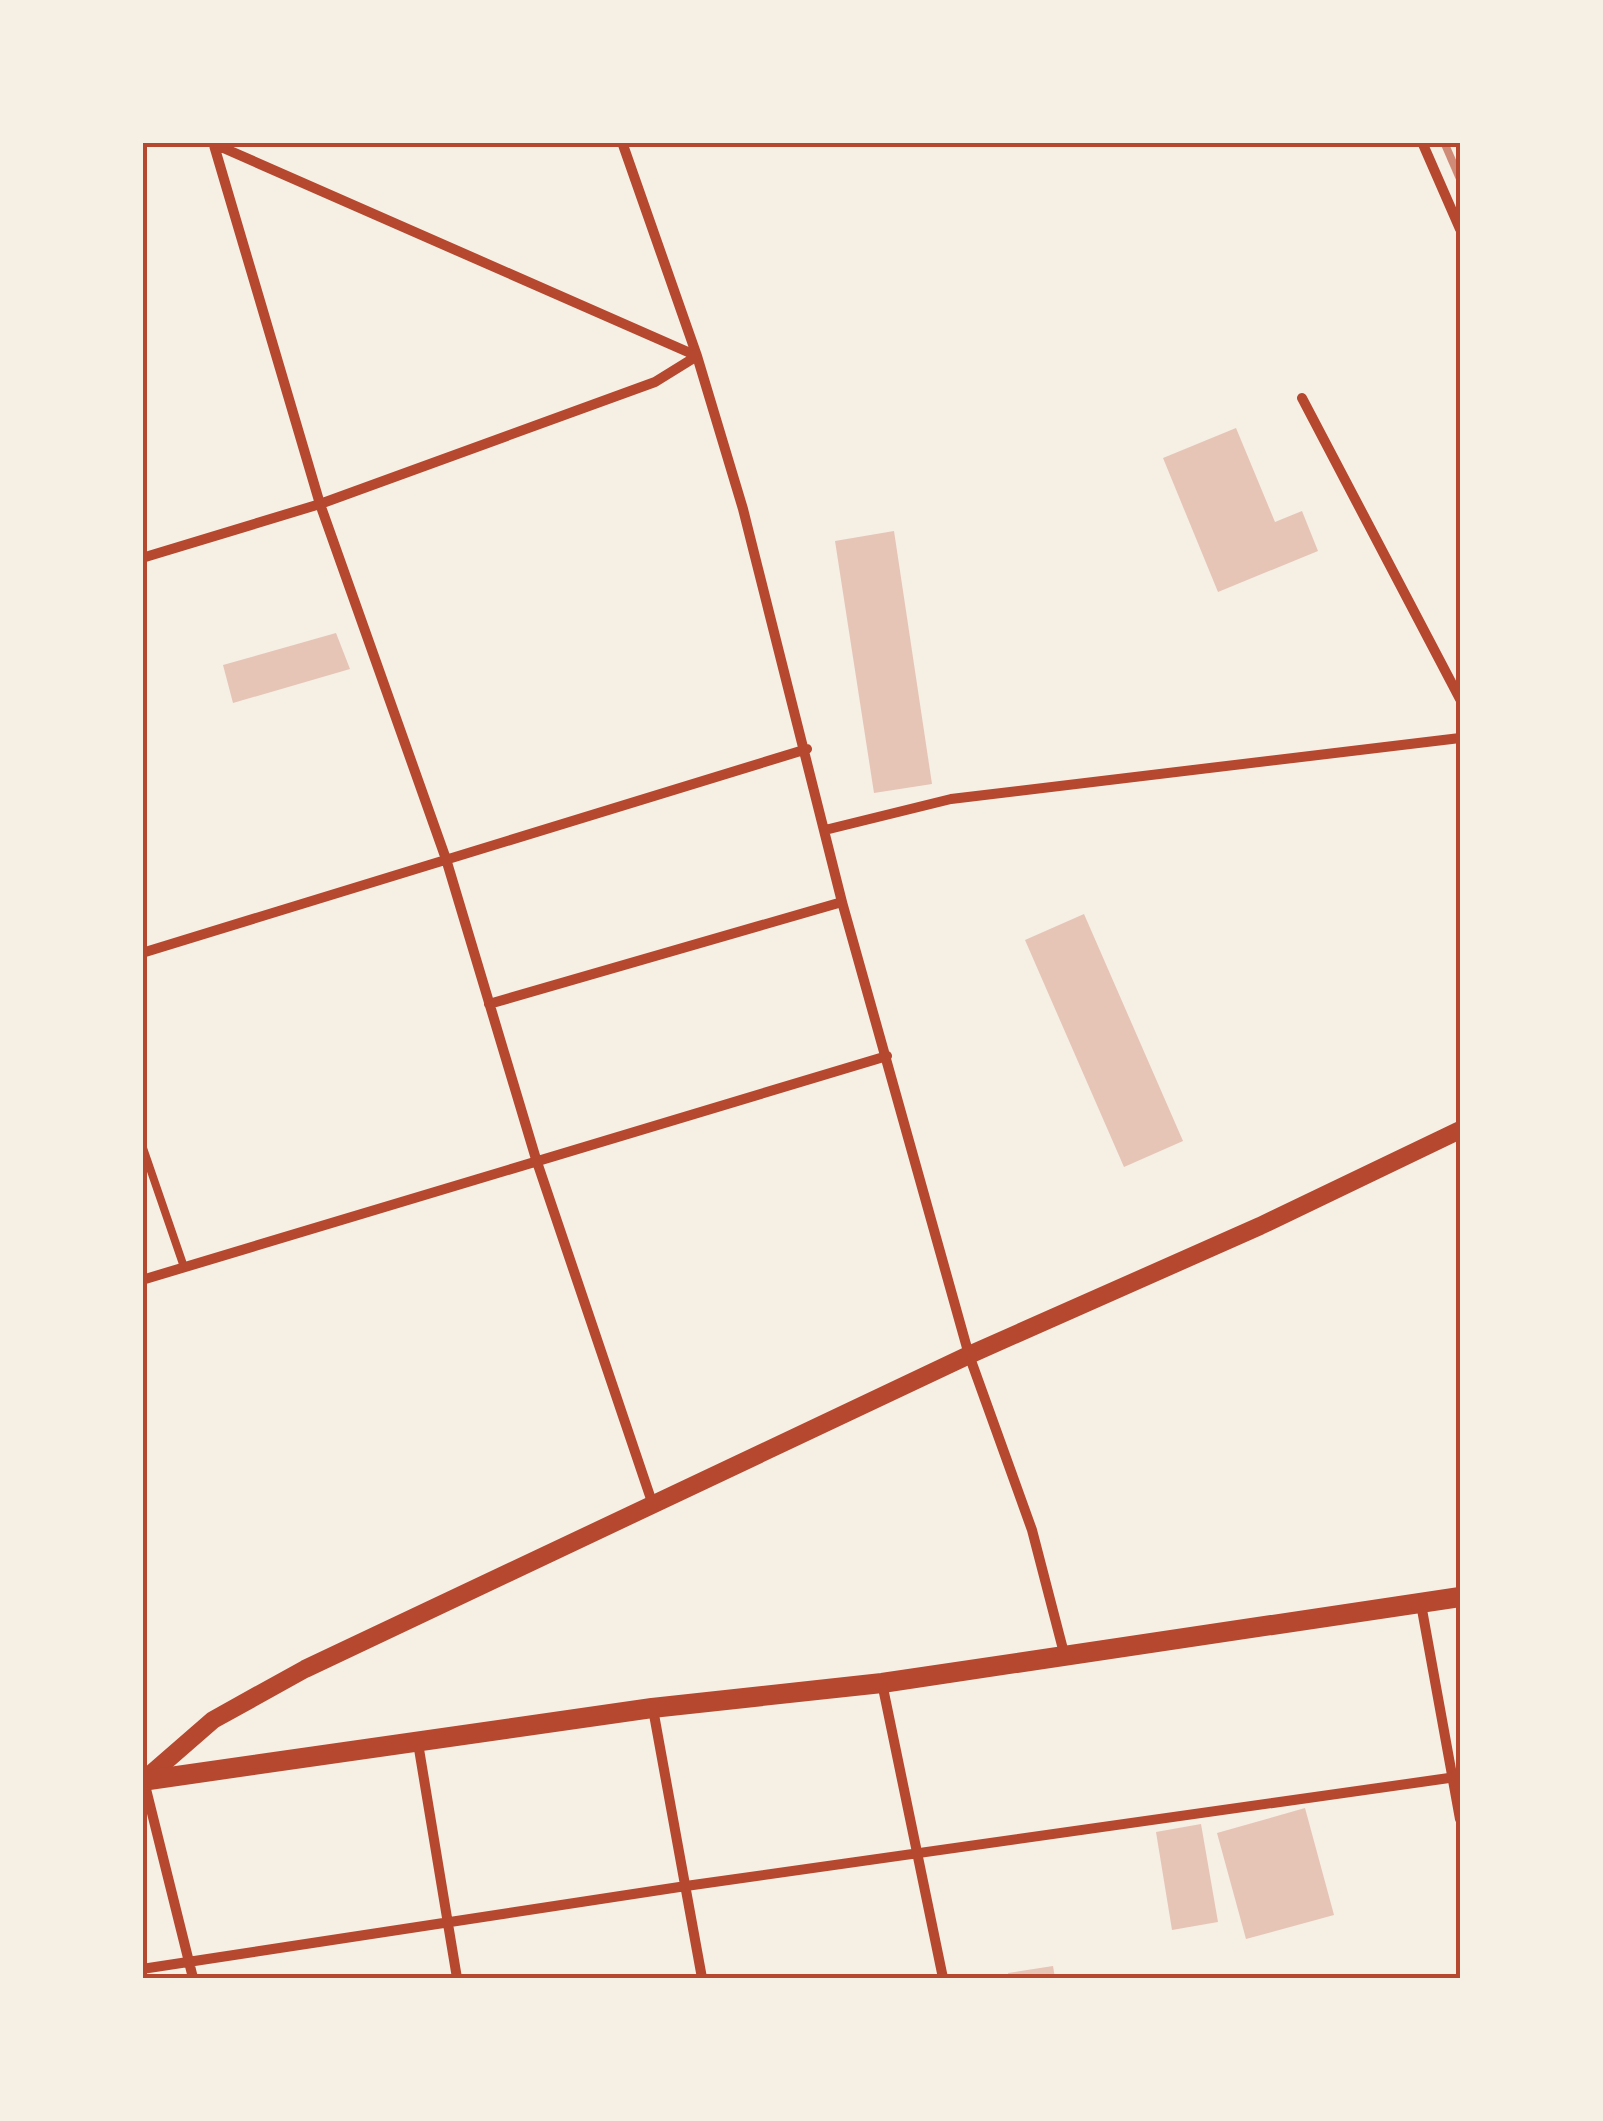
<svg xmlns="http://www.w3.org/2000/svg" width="1603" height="2121" font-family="Commissioner,sans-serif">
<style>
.building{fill:#e6c5b7}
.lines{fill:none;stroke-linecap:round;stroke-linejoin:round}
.service{stroke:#b5482f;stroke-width:8}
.minor{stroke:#b5482f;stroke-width:10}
.tertiary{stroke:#b5482f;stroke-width:18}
.secondary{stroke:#b5482f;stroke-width:20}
.rail{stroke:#cf8b77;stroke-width:8}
.neatline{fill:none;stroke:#b5482f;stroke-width:4}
</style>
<rect width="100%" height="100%" fill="#f6efe4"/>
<path class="building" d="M 1236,428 L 1275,522 L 1302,511 L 1318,551 L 1218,592 L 1163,458 Z
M 894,531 L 932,784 L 874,793 L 835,541 Z
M 336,633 L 350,669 L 233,703 L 223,665 Z
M 1084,914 L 1183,1141 L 1124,1167 L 1025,940 Z
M 1305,1808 L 1334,1915 L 1246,1939 L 1217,1833 Z
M 1201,1824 L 1218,1922 L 1172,1930 L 1156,1832 Z
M 1053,1966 L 1055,1978 L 1009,1978 L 1008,1973 Z"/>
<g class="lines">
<path class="service" d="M 142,1145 L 184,1267"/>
<path class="minor" d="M 213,142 L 320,504 L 446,859 L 536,1159 L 653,1505
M 622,142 L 697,356 L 743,509 L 842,902 L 969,1355 L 1032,1530 L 1065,1657
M 1422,142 L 1460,229
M 212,143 L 697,356
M 1302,398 L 1460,699
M 142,558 L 320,504 L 655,382 L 697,356
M 825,830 L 951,799 L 1460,738
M 142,953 L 807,749
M 489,1004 L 842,902
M 142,1280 L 887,1056
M 1421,1604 L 1460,1819
M 882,1683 L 943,1978
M 653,1709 L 702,1978
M 418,1743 L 457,1978
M 144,1781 L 193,1978
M 142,1969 L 686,1886 L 1449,1778"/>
<path class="tertiary" d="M 144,1780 L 213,1720 L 305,1669 L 969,1355 L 1260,1226 L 1460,1130"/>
<path class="secondary" d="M 142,1781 L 652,1708 L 882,1683 L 1460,1597"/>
<path class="rail" d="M 1444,142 L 1460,179"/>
</g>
<rect width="1603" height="2121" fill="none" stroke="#f6efe4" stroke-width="290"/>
<rect x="145" y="145" width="1313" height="1831" class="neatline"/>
</svg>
